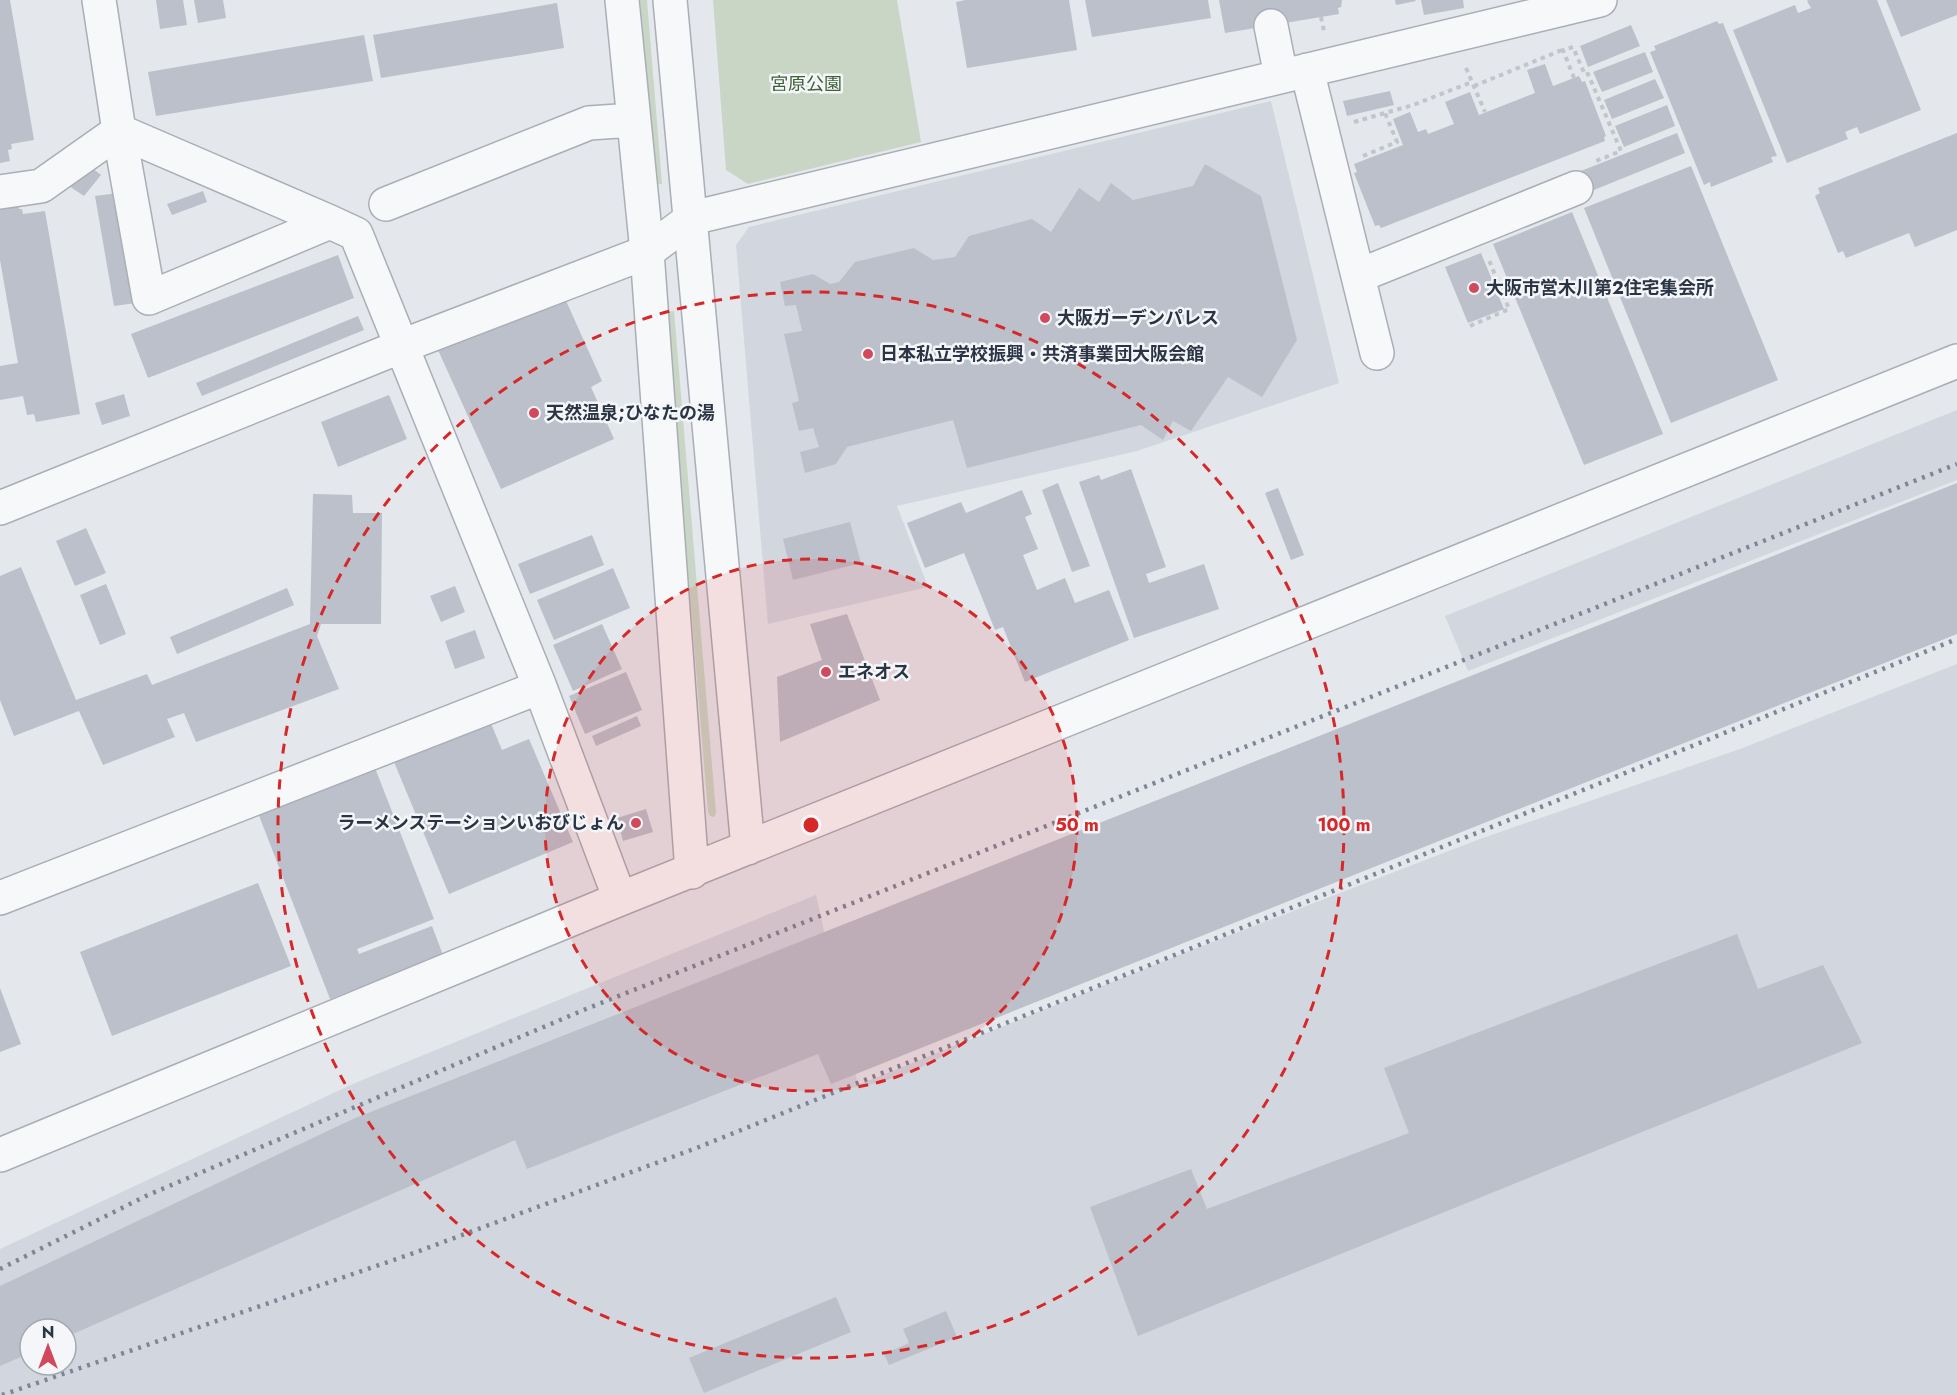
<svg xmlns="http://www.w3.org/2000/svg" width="1957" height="1395" font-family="Jost,'Noto Sans JP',sans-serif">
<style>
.built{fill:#d2d6de;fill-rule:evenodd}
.green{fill:#c9d6c5}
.building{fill:#bbc0ca}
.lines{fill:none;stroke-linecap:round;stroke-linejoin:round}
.minor-casing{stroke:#a9aeb7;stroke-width:36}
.path{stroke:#c2c5cb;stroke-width:4;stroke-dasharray:4.5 4.5;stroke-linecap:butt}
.minor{stroke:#f7f8fa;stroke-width:33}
.rail{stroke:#7d8696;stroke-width:4.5;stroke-dasharray:3 6;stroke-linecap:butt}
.ring{fill:none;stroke:#d62828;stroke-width:3;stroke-dasharray:10 8}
.poi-dot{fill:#d1495b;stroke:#f4f6f9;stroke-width:2}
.labels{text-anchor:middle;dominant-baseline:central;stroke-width:5;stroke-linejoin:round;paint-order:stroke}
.park-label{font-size:18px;fill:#3f6138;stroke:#f4f6f9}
.poi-label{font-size:18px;font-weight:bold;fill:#2b3445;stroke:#f4f6f9;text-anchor:start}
.centre{fill:#d62828;stroke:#f4f6f9;stroke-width:3}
.ring-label{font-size:18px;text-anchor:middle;font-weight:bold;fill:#d62828;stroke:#f4f6f9;stroke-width:5;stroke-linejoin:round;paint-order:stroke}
</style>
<rect width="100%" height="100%" fill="#e4e7ec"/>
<path class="built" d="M 1271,101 L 1339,383 L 1137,451 L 897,506 L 928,587 L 768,624 L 736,245 L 749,227 Z
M 1957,410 L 1957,480 L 1468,671 L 1445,616 Z
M 1957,664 L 1957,1395 L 0,1395 L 0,1249 L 355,1083 L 816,895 L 858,1085 L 1184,953 L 1480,839 L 1740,749 ZM 30,1329 L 66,1329 L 66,1365 L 30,1365 Z"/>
<path class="green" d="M 640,0 L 647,0 L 662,184 L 656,184 Z
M 713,0 L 897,0 L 921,142 L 748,184 L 726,170 Z
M 674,311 L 716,813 L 714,817 L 710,816 L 708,812 L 666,312 Z"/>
<path class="building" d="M 0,0 L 10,0 L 34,140 L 11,144 L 12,149 L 8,150 L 10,161 L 0,163 Z
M 156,0 L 183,0 L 187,25 L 160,29 Z
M 194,0 L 223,0 L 226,18 L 198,23 Z
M 1069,0 L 1077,50 L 967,68 L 956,2 L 965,0 Z
M 1085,0 L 1208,0 L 1211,18 L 1092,37 Z
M 1219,0 L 1342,0 L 1341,7 L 1338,8 L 1339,14 L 1225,33 Z
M 1395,0 L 1415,0 L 1416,1 L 1396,5 Z
M 1421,0 L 1463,0 L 1464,8 L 1424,15 Z
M 1877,0 L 1921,110 L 1860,134 L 1857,127 L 1845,132 L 1848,139 L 1787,163 L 1733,30 L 1795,5 L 1798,13 L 1811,8 L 1807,1 L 1809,0 Z
M 1886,0 L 1957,0 L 1957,15 L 1901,37 Z
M 557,3 L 564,48 L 381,78 L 373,35 Z
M 1717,21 L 1719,24 L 1723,23 L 1777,156 L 1771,157 L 1773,162 L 1711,187 L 1710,182 L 1704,185 L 1650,52 L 1656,50 L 1654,46 Z
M 1631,25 L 1640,46 L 1588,67 L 1580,46 Z
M 364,35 L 373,81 L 156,116 L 148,72 Z
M 1645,52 L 1653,72 L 1602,92 L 1593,72 Z
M 1545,64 L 1553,86 L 1579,76 L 1582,82 L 1585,81 L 1606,136 L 1604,137 L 1605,141 L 1381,228 L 1379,225 L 1375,226 L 1354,173 L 1357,172 L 1354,164 L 1403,145 L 1393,119 L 1410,112 L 1418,132 L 1426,129 L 1428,134 L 1454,124 L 1445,102 L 1470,92 L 1479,115 L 1535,93 L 1527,70 Z
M 1655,79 L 1664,98 L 1612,119 L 1604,100 Z
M 1390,91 L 1394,105 L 1347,116 L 1343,101 Z
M 1667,105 L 1675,126 L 1624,147 L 1615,126 Z
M 1677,133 L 1685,153 L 1589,192 L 1581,171 Z
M 1957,133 L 1957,230 L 1915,247 L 1909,233 L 1846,258 L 1843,251 L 1838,253 L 1815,196 L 1820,193 L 1818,188 Z
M 87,164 L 101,175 L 84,196 L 69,186 Z
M 1205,164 L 1261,196 L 1297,340 L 1262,397 L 1228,377 L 1191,431 L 1173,421 L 1163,440 L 1141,425 L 967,468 L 953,420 L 847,447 L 836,464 L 805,473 L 800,452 L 819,447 L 813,428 L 799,431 L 792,403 L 799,401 L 784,334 L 802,331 L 796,305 L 785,306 L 780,282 L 813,274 L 830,284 L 839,282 L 855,262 L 914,248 L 933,260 L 955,257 L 969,236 L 1032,219 L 1051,232 L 1079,188 L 1099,202 L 1111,183 L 1133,200 L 1193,186 Z
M 1691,166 L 1778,380 L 1671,423 L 1584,208 Z
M 203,191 L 207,202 L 172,215 L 167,204 Z
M 118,193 L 136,303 L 114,306 L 95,196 Z
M 17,199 L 19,209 L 22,209 L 23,214 L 45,211 L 80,414 L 36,422 L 34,414 L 27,415 L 23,396 L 0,400 L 0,366 L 18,363 L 0,260 L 0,202 Z
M 1572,212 L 1663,434 L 1584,465 L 1493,244 Z
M 1481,253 L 1504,309 L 1468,323 L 1445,267 Z
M 338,255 L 354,298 L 148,378 L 131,334 Z
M 563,294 L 602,381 L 591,387 L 614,439 L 501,489 L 438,350 Z
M 358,316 L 364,330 L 202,396 L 196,383 Z
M 124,394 L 130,416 L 102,425 L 95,403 Z
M 389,395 L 407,439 L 338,467 L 321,422 Z
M 1131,469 L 1166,567 L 1146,574 L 1149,583 L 1204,564 L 1219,609 L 1134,638 L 1079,482 L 1099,475 L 1101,480 Z
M 1058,483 L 1090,566 L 1072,572 L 1042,490 Z
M 1957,483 L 1957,634 L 831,1084 L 818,1054 L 527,1169 L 515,1140 L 66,1337 L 66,1329 L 30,1329 L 30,1353 L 0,1366 L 0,1286 L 353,1119 Z
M 1278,488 L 1304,555 L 1291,560 L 1265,493 Z
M 1022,490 L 1032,514 L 1025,517 L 1038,549 L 1023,555 L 1037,590 L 1065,578 L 1075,603 L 1109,590 L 1129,640 L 1025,682 L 1003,627 L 995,630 L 964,553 L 925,568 L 907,523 L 961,502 L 966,513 Z
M 313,494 L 352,495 L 353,513 L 382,513 L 381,624 L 321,624 L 317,636 L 339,689 L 196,742 L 184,713 L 167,719 L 175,737 L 103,765 L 79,711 L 14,736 L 0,700 L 0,576 L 21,567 L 76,700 L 147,674 L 152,685 L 310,624 Z
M 850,522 L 861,563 L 793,580 L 783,539 Z
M 86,528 L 106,573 L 75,586 L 56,541 Z
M 592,535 L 604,565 L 530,594 L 518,564 Z
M 613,568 L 630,608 L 554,640 L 537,600 Z
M 106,584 L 126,634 L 100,645 L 80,595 Z
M 455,586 L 465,612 L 441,622 L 430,596 Z
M 287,588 L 294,605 L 177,654 L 170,637 Z
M 847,614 L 880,700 L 780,742 L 777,677 L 822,660 L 810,624 Z
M 602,624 L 622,669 L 573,691 L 553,645 Z
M 475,630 L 485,658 L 455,669 L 445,641 Z
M 626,672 L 642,710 L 585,734 L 569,696 Z
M 637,716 L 641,726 L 596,746 L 592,736 Z
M 490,721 L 502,750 L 529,739 L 573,842 L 449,894 L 394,762 Z
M 375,768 L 434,919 L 357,949 L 359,954 L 432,926 L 443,955 L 330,999 L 258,813 Z
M 646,809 L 653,832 L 623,841 L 617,818 Z
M 258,883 L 291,966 L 112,1036 L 80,952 Z
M 1737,934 L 1758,989 L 1823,965 L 1862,1043 L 1138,1336 L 1090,1207 L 1191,1169 L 1207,1209 L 1409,1133 L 1384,1068 Z
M 0,988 L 21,1044 L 0,1052 Z
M 836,1297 L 851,1332 L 704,1393 L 689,1358 Z
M 946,1311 L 957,1337 L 889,1365 L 884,1354 L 909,1343 L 903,1329 Z"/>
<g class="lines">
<g class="minor-casing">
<path id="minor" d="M 622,0 L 647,252 L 692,872
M 670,0 L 748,848
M 1271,26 L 1281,76
M 1307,70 L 1377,353
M 0,192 L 41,186 L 119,131 L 99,0
M 386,204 L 589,123 L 633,120
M 330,222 L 149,298 L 119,131 L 330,222 L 356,234 L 540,687 L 620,899
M 1358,276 L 1576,188
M 0,508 L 402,346 L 647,252 L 692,218 L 1600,0
M 0,898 L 540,687
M 0,1155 L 620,899 L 1957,361"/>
</g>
<path class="path" d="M 1321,17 L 1324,31
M 1466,68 L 1485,112
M 1574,78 L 1563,50 L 1573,47 L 1585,75 L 1588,74 L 1621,151 L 1596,161
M 1474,86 L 1562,50
M 1354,122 L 1413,105 L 1472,82
M 1363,156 L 1397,142 L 1385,113
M 1470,326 L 1509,309 L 1489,260"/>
<use href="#minor" class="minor"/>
<path class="rail" d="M 0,1269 L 148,1195 L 586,1009 L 1957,464
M 2,1395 L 411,1254 L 699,1147 L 1957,639"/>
</g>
<circle cx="811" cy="825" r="266" fill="#d62828" fill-opacity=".12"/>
<g class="ring">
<circle cx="811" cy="825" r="266"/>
<circle cx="811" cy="825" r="533"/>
</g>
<g class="poi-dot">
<circle cx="1474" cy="288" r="6"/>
<circle cx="1045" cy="318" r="6"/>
<circle cx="868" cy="354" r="6"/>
<circle cx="534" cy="413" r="6"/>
<circle cx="826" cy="672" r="6"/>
<circle cx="636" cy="823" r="6"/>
</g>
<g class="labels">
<g class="park-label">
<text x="806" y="84">宮原公園</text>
</g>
<g class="poi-label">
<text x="1486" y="288">大阪市営木川第2住宅集会所</text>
<text x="1057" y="318">大阪ガーデンパレス</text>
<text x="880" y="354">日本私立学校振興・共済事業団大阪会館</text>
<text x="546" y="413">天然温泉;ひなたの湯</text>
<text x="838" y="672">エネオス</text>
<text x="624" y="823" text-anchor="end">ラーメンステーションいおびじょん</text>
</g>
</g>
<circle cx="811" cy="825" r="9" class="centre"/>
<g class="ring-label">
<text x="1077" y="831">50 m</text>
<text x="1344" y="831">100 m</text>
</g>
<g transform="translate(48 1347)"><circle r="28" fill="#f4f6f9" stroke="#a4a8b1" stroke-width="1.5"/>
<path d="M0-4.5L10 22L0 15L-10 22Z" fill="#d1495b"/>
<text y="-9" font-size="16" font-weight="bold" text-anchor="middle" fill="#2b3445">N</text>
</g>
</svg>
